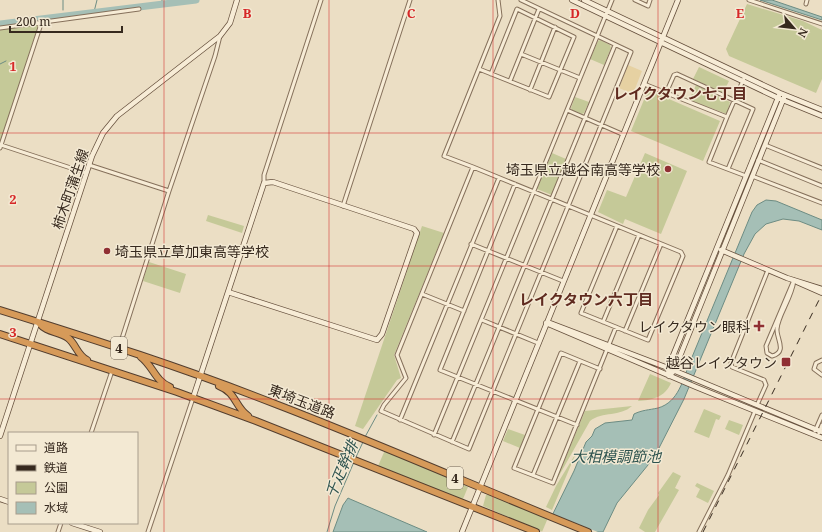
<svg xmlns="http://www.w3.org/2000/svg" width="822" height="532" font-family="'Noto Serif','Noto Sans JP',serif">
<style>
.green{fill:#c5c998}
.sand{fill:#e6d1a2}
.water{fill:#a5bfb6;stroke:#6d8c83}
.pier{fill:#ebdec4}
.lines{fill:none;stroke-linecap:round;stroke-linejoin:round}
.stream{stroke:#6d8c83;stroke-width:1}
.river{stroke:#a5bfb6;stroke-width:7}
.street-casing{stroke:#85705b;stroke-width:5}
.secondary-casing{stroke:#67513e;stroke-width:6}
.highway-casing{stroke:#533e2f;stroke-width:8}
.street{stroke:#f7ecd6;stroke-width:3}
.secondary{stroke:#f7ecd6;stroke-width:4.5}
.highway{stroke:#d69a59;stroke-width:6}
.rail{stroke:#36291e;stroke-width:1;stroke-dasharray:7 7;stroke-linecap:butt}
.grid{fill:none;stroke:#d62828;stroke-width:1;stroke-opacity:0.55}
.poi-dot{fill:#902f33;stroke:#f3e9d3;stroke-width:1.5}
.labels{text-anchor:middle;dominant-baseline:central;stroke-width:3;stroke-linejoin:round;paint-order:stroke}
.shield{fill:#f3e9d3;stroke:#6f6354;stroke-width:1}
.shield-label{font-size:13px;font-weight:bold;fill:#36291e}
.poi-label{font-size:14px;fill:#36291e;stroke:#f3e9d3;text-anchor:end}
.street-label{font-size:14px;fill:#36291e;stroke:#f3e9d3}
.neighbourhood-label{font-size:15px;font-weight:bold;fill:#602b20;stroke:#f3e9d3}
.water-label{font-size:15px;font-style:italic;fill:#2f5450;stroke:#f3e9d3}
.grid-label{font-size:13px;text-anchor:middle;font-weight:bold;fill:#d62828;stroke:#f3e9d3;stroke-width:3;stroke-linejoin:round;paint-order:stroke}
</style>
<rect width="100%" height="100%" fill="#ebdec4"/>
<path class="green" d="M 747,4 L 803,21 L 822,30 L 822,79 L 816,93 L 729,56 L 726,49 Z
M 39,23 L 0,144 L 0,29 Z
M 600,40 L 610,45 L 611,48 L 604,65 L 590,59 L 598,41 Z
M 699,67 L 729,81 L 723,93 L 693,79 Z
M 696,85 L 730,102 L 727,114 L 689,100 Z
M 648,90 L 720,121 L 703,161 L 631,131 Z
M 575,97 L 589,102 L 584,113 L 582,114 L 572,110 L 571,108 Z
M 552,153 L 566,159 L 552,195 L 537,189 Z
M 645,153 L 687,171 L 661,234 L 625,219 L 623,224 L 598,212 L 607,190 L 626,197 Z
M 208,215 L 244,226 L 242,233 L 206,221 Z
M 422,226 L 444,233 L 394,355 L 401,378 L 397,380 L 363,429 L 355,426 Z
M 149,262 L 186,274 L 180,293 L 143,281 Z
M 650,374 L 671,383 C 665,397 653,400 638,401 Z
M 632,406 C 620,417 603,411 590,421 L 556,481 L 585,411 Z
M 704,409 L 721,416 L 719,420 L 716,419 L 709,438 L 694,432 Z
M 729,420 L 743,425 L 739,435 L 725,429 Z
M 508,429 L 525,435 L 520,448 L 503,441 Z
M 385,450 L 468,487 L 463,499 L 452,497 L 378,466 Z
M 576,453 L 552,510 L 546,507 L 556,486 Z
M 673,472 L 681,476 L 675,488 L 679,490 L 655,532 L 645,532 L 639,528 L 648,510 L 659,495 L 658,493 Z
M 697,483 L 714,491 L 708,503 L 696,497 L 700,489 L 695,486 Z
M 486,495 L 489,495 L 549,518 L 543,532 L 483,506 Z"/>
<path class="sand" d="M 628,65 L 642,71 L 633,94 L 619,88 Z"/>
<path class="water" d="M 760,0 L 772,0 L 822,17 L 822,20 Z
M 766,200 L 776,201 L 822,220 L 822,230 L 799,221 L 783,219 L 766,224 L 755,234 L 744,254 L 684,399 L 659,448 L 648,465 L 617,503 L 603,532 L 544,532 L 574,471 L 586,442 L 592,436 L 595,429 L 605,423 L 632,420 L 634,414 C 642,410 649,410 658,408 C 679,402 683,379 690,362 L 752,212 L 757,205 Z
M 348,498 L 350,499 L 427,532 L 333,532 L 343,505 Z"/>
<path class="pier" d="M 550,513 L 598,532 L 542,532 Z"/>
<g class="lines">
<path class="stream" d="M 162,3 L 162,0
M 63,10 L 63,0
M 94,12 L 97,0
M 62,16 L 62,14
M 0,64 L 6,61
M 365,437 L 377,415
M 356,457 L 363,442
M 327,532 L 335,506 L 354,462"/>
<path class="river" d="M 0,24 L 196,0"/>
<g class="street-casing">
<path id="street" d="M 498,0 L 500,16 L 444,156 L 473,167 L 681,252 L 683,256 L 648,340 L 581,313 L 617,226
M 635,0 L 648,6 L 650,0
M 749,0 L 822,24
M 806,4 L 807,0
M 0,28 L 139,9
M 521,54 L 580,78
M 479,69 L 549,97 L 574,37 L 517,9 L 491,74
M 510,81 L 539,9
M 644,84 L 727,117 L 709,162 L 746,176
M 530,90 L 555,27
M 666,93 L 674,75 L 677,74 L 753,109 L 728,169
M 567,110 L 622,134
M 727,117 L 745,76
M 1,145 L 86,173
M 765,145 L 822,168
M 0,148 L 42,21
M 758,160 L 822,186
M 89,165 L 169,191
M 473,167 L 397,355 L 406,378 L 384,405 L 381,411 L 469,449 L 631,52 L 521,0
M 752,176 L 822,203
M 264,183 L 264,175 L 321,0
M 515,184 L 440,370 L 577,425
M 343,206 L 410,0
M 471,244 L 563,281
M 794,280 C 792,298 778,315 777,329 C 776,338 788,352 772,356 L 767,353 L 766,346 Z
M 422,294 L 464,311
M 482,320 L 538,343
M 603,322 L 639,235
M 625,331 L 661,244
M 119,348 L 169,191 L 215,56 L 220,36
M 822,360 L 816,363 L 814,369 L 822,375
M 600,369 L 561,353 L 514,468 L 553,483 L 616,327
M 757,405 L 766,385 L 764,380 L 732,367 L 731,363 L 768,270
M 400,420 L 499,178
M 815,431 L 822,415
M 91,433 L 112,371
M 819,433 L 822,425
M 434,435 L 612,0
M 452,442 L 615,45
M 533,475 L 580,361
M 58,532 L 61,523
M 148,532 L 193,398
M 699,532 L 728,475 L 755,411"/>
</g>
<g class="secondary-casing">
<path id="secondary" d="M 572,0 L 778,98 L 822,116
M 584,0 L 780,93 L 822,110
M 721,250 L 787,278 L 822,289
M 797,282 L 822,293
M 546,323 L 696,387 L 822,438
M 550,323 L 668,368 L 822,432
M 669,376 L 668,368 L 780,93
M 669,376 L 674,371 L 785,95
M 193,398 L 264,183 L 273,182 L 414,229 L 417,233 L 382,334 L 377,340 L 228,292
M 0,436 L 92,156 L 103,133 L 117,116 L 220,36 L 230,23 L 237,0
M 0,499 L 9,502
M 72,523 L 100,532
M 462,532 L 678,0"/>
</g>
<g class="highway-casing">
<path id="highway" d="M 0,310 C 93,339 187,369 278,405 C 382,445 484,490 588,532
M 39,323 C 47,333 58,331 68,338 C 76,344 77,355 87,360
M 0,334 L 177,392 L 256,421 L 536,532
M 141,357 C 153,366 155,381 170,387
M 219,386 C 237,393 234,406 248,416"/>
</g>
<use href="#street" class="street"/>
<use href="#secondary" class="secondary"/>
<use href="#highway" class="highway"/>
<path class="rail" d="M 703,532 L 822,294"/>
</g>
<path class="grid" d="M 164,0 L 164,532M 329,0 L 329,532M 493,0 L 493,532M 658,0 L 658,532M 0,133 L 822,133M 0,266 L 822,266M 0,399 L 822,399"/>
<g class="poi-dot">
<circle cx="668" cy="169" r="4"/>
<circle cx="107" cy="251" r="4"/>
<path d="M757 320h4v4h4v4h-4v4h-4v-4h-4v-4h4z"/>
<rect x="781" y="357" width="10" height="10" rx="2"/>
</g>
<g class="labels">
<g class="shield">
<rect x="111" y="337" width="16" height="22" rx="3"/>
<rect x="447" y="467" width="16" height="22" rx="3"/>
</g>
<g class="shield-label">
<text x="119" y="348">4</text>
<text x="455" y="478">4</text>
</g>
<g class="poi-label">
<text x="660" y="169">埼玉県立越谷南高等学校</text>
<text x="115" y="251" text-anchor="start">埼玉県立草加東高等学校</text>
<text x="750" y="326">レイクタウン眼科</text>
<text x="777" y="362">越谷レイクタウン</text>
</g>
<g class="street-label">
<text transform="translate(70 189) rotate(-71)">柿木町蒲生線</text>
<text transform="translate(302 401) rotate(21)">東埼玉道路</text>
</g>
<g class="neighbourhood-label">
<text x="680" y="93">レイクタウン七丁目</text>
<text x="586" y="299">レイクタウン六丁目</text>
</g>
<g class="water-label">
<text x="616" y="456">大相模調節池</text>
<text transform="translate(341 469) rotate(-67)">千疋幹排</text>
</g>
</g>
<g class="grid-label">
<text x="247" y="18">B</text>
<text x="411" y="18">C</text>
<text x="575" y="18">D</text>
<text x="740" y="18">E</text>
<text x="13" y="71">1</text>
<text x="13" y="204">2</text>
<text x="13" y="337">3</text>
</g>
<rect x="8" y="432" width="130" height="92" fill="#f3e9d3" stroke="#a79c8b"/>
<rect x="16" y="445" width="20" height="6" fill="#f7ecd6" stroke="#a79c8b"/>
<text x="44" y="452" font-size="12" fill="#36291e">道路</text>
<rect x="16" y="465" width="20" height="6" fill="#36291e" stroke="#a79c8b"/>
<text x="44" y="472" font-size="12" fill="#36291e">鉄道</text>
<rect x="16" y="482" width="20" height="12" fill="#c5c998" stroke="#a79c8b"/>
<text x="44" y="492" font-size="12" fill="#36291e">公園</text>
<rect x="16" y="502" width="20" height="12" fill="#a5bfb6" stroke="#a79c8b"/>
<text x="44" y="512" font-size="12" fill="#36291e">水域</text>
<g transform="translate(794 28) rotate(118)" stroke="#f3e9d3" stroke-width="3" paint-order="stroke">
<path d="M0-3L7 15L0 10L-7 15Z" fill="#36291e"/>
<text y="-6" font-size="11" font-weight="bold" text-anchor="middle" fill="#36291e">N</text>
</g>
<path d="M10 26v6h112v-6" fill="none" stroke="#36291e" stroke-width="2"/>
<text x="16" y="26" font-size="12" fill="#36291e" stroke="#f3e9d3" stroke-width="3" paint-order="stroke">200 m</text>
</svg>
